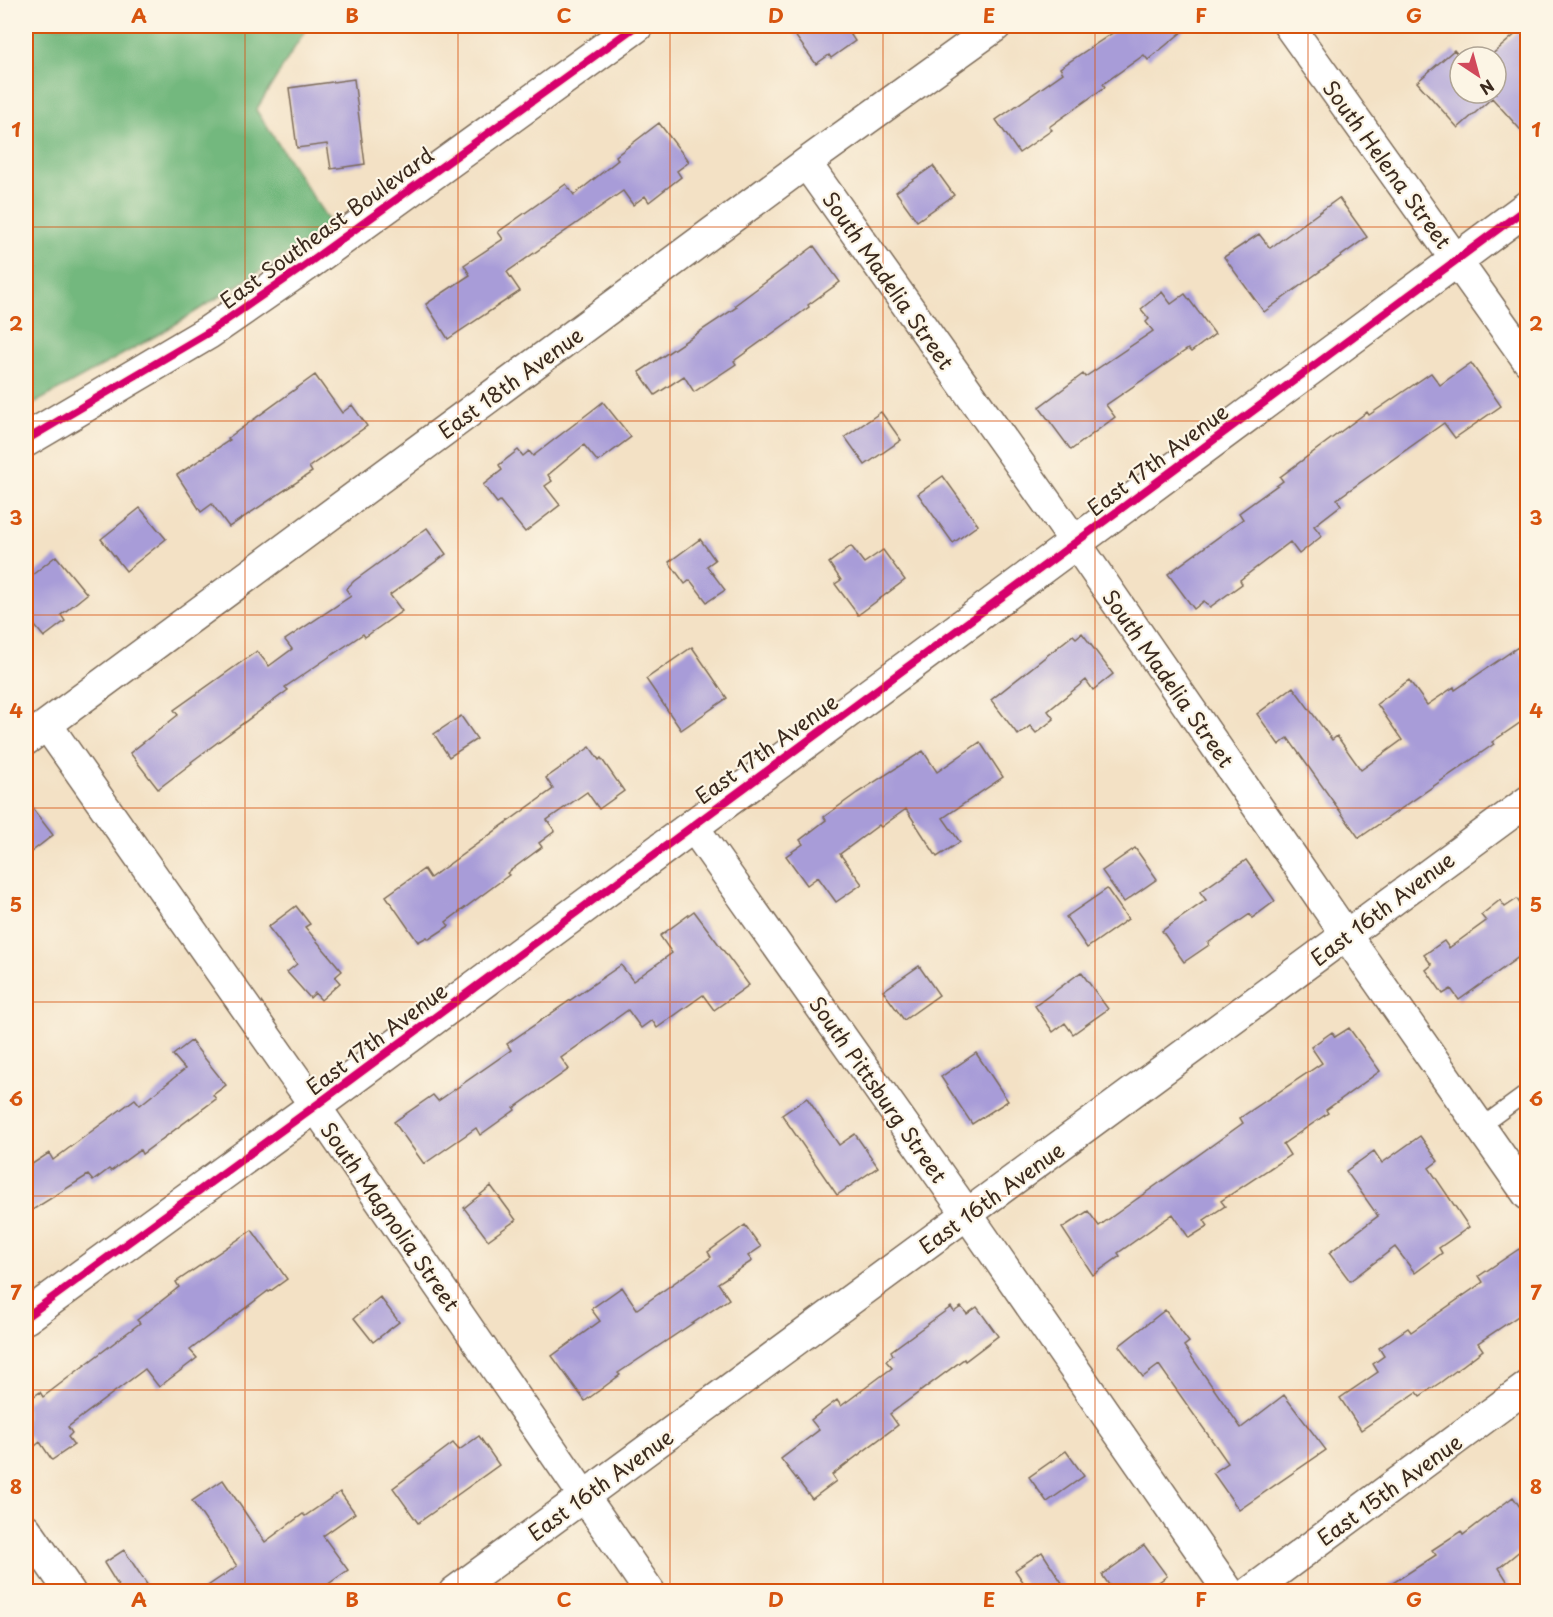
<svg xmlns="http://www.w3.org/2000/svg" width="1553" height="1617" font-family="'Playpen Sans',sans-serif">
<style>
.forest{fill:#73b87e;stroke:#57714e;stroke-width:1.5}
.building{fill:#a89cd8}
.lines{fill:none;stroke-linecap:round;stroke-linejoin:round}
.service-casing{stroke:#7b6a58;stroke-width:18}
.minor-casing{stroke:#7b6a58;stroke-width:33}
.tertiary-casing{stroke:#7b6a58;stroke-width:36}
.secondary-casing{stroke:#7b6a58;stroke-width:36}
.service{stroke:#fff;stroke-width:15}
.minor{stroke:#fff;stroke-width:30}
.tertiary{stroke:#fff;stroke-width:33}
.secondary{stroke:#fff;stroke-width:33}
.cycleway-casing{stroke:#fcf5e5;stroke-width:11}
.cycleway{stroke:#d6006c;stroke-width:8}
.grid{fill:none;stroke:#d7540e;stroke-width:1.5;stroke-opacity:0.55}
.labels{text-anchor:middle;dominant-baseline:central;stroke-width:4.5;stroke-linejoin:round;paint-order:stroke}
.street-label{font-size:21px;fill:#3b2a1e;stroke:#fcf5e5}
.neatline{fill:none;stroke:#d7540e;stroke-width:2}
.grid-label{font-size:20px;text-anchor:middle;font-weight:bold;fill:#d7540e}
</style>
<rect width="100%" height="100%" fill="#fcf5e5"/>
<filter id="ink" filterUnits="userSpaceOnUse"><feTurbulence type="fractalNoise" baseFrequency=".0167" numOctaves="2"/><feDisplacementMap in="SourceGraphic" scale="12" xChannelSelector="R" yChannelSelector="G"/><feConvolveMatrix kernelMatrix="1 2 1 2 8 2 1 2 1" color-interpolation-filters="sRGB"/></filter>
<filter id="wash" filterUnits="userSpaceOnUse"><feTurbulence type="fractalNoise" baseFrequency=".008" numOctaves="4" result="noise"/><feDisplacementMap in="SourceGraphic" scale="24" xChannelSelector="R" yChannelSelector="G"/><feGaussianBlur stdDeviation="1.35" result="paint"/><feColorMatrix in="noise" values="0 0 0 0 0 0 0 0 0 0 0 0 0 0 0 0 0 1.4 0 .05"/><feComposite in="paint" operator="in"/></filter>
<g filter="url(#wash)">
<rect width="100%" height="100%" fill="#f3e1c5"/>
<path class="forest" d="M 26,26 L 308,26 L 256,110 L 332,226 L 163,332 L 26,408 Z"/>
<g id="blocks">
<path class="building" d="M 806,26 L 845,26 L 855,41 L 831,58 L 829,55 L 816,64 L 794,34 Z
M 1123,26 L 1189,26 L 1148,60 L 1144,55 L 1103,84 L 1105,87 L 1049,127 L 1052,130 L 1019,153 L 996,120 L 1063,73 L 1060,68 Z
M 1525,26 L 1527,26 L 1527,137 L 1492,98 L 1458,128 L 1417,82 L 1454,50 L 1460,57 L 1460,93 L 1496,93 L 1496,57 L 1489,57 Z
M 354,79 L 365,164 L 331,169 L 327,144 L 297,148 L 289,88 Z
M 659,123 L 689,162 L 677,171 L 681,177 L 649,202 L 645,196 L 633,205 L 623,191 L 507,272 L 520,291 L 448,339 L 426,304 L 470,275 L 464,265 L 503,239 L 498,232 L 566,184 L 574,195 L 618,160 L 616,156 Z
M 933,166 L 954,195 L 917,221 L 896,192 Z
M 1339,198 L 1367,237 L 1264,312 L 1224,257 L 1259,234 L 1270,248 Z
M 814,246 L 840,282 L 808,305 L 809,307 L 734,361 L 736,364 L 694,392 L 684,376 L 655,395 L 639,372 L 737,307 L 735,305 Z
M 1162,292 L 1171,304 L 1185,294 L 1215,334 L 1191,352 L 1188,349 L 1106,405 L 1115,417 L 1071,450 L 1039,407 L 1083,374 L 1085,377 L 1153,331 L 1146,322 L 1149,319 L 1141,309 Z
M 1471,363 L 1501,406 L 1455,438 L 1444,423 L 1337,499 L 1341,505 L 1314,526 L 1322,536 L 1299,554 L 1290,542 L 1240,580 L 1242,584 L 1210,607 L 1204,601 L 1194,609 L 1168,574 L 1243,519 L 1239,513 L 1283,481 L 1280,477 L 1367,412 L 1369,415 L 1431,373 L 1440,385 Z
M 315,375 L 342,413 L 352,405 L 367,426 L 309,467 L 312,472 L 229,527 L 212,504 L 201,512 L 177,475 L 230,440 L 228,438 Z
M 603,402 L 631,437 L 598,462 L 584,445 L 548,475 L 552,481 L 545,486 L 560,505 L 525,532 L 500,501 L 497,503 L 483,485 L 502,470 L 499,465 L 518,450 L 523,456 L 529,451 L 533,456 Z
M 881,412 L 901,440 L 865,465 L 845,437 Z
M 943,476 L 978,525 L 953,543 L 918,494 Z
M 140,508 L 166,539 L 126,571 L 101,539 Z
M 427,528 L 446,554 L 390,595 L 402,611 L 365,637 L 363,634 L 285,687 L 288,690 L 191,762 L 192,763 L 158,789 L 130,753 L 178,715 L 174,710 L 257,651 L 269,666 L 292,649 L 285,640 L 351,596 L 346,589 L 354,581 Z
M 700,539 L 715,560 L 707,566 L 725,590 L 707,602 L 690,580 L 685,584 L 669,562 Z
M 851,546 L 864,563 L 883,550 L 905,580 L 858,615 L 835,584 L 841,580 L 829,563 Z
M 56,556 L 87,594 L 61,615 L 65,621 L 44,637 L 26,615 L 26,580 Z
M 1082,633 L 1113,674 L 1093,690 L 1086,680 L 1048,711 L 1054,719 L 1036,733 L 1030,726 L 1018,735 L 991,700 L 1073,635 L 1076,638 Z
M 692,647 L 727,698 L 681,730 L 646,679 Z
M 1518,647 L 1527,661 L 1527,718 L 1492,742 L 1494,744 L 1359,838 L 1288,738 L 1279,745 L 1257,714 L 1293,687 L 1332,740 L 1337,736 L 1361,770 L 1402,740 L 1377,704 L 1409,680 L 1427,705 L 1454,687 L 1455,690 Z
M 461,716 L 477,739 L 449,757 L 434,734 Z
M 980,742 L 1003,777 L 943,818 L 960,842 L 937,857 L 906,809 L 881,827 L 879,825 L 840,854 L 862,884 L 836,902 L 818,877 L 807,885 L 786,856 L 803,844 L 800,840 L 826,820 L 824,817 L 857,793 L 923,751 L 937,772 Z
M 590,747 L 599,760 L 601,758 L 624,791 L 599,809 L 587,792 L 547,820 L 555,831 L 539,843 L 542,847 L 507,873 L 509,875 L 446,922 L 449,926 L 429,939 L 427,937 L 418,942 L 386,896 L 424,869 L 430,878 L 553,789 L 546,778 Z
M 26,800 L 53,835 L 26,856 Z
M 1135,848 L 1157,879 L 1124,902 L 1102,871 Z
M 1246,860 L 1275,901 L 1252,918 L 1250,914 L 1208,943 L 1209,945 L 1184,962 L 1162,931 L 1206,900 L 1200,892 Z
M 1107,889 L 1128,919 L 1087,948 L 1066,917 Z
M 1517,899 L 1527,914 L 1527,951 L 1459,1000 L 1451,989 L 1443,994 L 1426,970 L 1432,965 L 1424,955 L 1444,941 L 1449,948 L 1486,921 L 1481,915 L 1500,900 L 1505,907 Z
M 296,906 L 310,924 L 305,927 L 342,971 L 335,977 L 340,983 L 321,1000 L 315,993 L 310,998 L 287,972 L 297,964 L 268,927 Z
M 694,911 L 749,985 L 714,1010 L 703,995 L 657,1028 L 652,1020 L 641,1028 L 628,1010 L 561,1058 L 569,1069 L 514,1108 L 515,1110 L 480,1135 L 476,1128 L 424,1164 L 394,1122 L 433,1095 L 438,1101 L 511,1050 L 507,1044 L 621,965 L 633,981 L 672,953 L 660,936 Z
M 919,966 L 939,995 L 904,1020 L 883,991 Z
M 1081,972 L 1108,1009 L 1073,1034 L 1065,1023 L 1053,1032 L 1035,1006 Z
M 1349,1028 L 1380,1071 L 1326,1110 L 1328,1113 L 1283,1144 L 1290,1155 L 1221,1201 L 1225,1206 L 1204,1220 L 1208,1226 L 1189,1238 L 1173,1214 L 1118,1253 L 1120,1256 L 1093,1275 L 1062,1228 L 1088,1211 L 1099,1226 L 1243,1123 L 1240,1118 L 1322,1063 L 1311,1047 L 1332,1032 L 1335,1037 Z
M 191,1041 L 226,1085 L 213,1095 L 216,1099 L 142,1154 L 140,1150 L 111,1171 L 109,1169 L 93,1181 L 88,1175 L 26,1214 L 26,1168 L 49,1153 L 53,1160 L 135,1099 L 140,1105 L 185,1069 L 173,1055 Z
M 976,1053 L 1008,1101 L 972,1124 L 941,1077 Z
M 807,1098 L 839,1145 L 855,1134 L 878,1167 L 837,1195 L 782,1115 Z
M 1420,1136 L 1438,1161 L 1429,1168 L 1469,1227 L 1439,1248 L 1442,1253 L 1415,1273 L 1395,1247 L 1350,1281 L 1329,1253 L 1378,1216 L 1346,1171 L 1374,1151 L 1382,1163 Z
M 491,1186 L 516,1220 L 488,1240 L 464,1208 Z
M 745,1225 L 761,1247 L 748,1256 L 752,1261 L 718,1283 L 729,1299 L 618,1373 L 620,1375 L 585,1401 L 552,1356 L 600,1321 L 591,1309 L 622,1287 L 637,1309 L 711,1257 L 708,1252 Z
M 252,1230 L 287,1279 L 269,1292 L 268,1291 L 190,1350 L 197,1358 L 159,1387 L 145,1369 L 68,1427 L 72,1433 L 68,1437 L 74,1445 L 52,1460 L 40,1442 L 35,1446 L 26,1432 L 26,1402 L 40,1392 L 43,1397 L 140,1323 L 137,1320 L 179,1287 L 176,1282 Z
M 1519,1249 L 1527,1261 L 1527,1310 L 1478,1343 L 1483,1350 L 1441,1382 L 1420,1396 L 1417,1392 L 1361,1430 L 1340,1398 L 1378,1372 L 1373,1364 L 1384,1356 L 1379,1348 L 1408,1328 L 1411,1332 L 1483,1282 L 1479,1276 Z
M 380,1297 L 399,1322 L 373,1342 L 354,1318 Z
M 951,1307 L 954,1312 L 961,1307 L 967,1314 L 977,1307 L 998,1336 L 965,1361 L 964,1359 L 890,1414 L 898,1425 L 832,1475 L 836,1481 L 812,1499 L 781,1459 L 819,1430 L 811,1420 L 837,1400 L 841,1406 L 892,1368 L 886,1361 L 893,1355 L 891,1351 Z
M 1165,1310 L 1189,1342 L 1184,1346 L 1241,1428 L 1284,1395 L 1326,1450 L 1239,1510 L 1213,1473 L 1228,1463 L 1159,1365 L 1143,1377 L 1119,1346 Z
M 479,1436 L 499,1465 L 418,1523 L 393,1488 L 453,1443 L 459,1450 Z
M 1066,1451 L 1084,1476 L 1047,1502 L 1029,1477 Z
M 223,1480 L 265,1542 L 303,1514 L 305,1516 L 340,1492 L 355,1513 L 323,1536 L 348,1570 L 317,1592 L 199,1592 L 237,1566 L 192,1501 Z
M 1513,1497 L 1527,1517 L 1527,1545 L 1499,1568 L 1514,1592 L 1379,1592 L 1436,1555 L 1432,1550 L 1461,1531 L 1463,1535 Z
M 1144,1545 L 1167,1576 L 1145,1592 L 1114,1592 L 1102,1575 Z
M 124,1550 L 152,1592 L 122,1592 L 104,1563 Z
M 1042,1552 L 1068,1592 L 1030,1592 L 1015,1570 Z"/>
</g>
</g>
<g filter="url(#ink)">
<use href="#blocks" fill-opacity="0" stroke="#7b6a58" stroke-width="1.5"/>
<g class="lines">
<g class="service-casing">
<path id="service" d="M 1480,1127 L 1528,1092"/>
</g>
<g class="minor-casing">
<path id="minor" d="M 1289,26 L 1528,361
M 806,163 L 1075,542 L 1346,935 L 1528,1195
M 47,725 L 315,1106 L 650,1592
M 26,740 L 806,163 L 996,26
M 692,825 L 967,1214 L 1229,1592
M 26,1529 L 70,1592
M 454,1592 L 1528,801
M 1250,1592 L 1528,1386"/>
</g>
<g class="tertiary-casing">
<path id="tertiary" d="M 26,1317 L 315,1106 L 1528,207"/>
</g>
<g class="secondary-casing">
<path id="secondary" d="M 26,440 L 209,332 L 300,269 L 636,26"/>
</g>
<use href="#service" class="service"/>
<use href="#minor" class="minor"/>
<use href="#tertiary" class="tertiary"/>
<use href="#secondary" class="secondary"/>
<g class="cycleway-casing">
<path id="cycleway" d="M 26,440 L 209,332 L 300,269 L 636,26
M 26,1317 L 315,1106 L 1528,207"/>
</g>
<use href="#cycleway" class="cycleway"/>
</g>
</g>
<path class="grid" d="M 245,26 L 245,1592M 458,26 L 458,1592M 670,26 L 670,1592M 883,26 L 883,1592M 1095,26 L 1095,1592M 1308,26 L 1308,1592M 26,227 L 1528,227M 26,421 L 1528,421M 26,615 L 1528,615M 26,808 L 1528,808M 26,1002 L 1528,1002M 26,1196 L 1528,1196M 26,1390 L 1528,1390"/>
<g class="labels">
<g class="street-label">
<text transform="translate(1388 164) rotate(54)">South Helena Street</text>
<text transform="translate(326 227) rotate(-36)">East Southeast Boulevard</text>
<text transform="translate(889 280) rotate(55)">South Madelia Street</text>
<text transform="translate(510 382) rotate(-36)">East 18th Avenue</text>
<text transform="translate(1157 459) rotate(-37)">East 17th Avenue</text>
<text transform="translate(1169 678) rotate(55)">South Madelia Street</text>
<text transform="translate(766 748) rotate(-36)">East 17th Avenue</text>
<text transform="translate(1382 908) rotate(-37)">East 16th Avenue</text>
<text transform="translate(376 1038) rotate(-37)">East 17th Avenue</text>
<text transform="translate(879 1089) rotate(55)">South Pittsburg Street</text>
<text transform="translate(991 1197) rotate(-36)">East 16th Avenue</text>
<text transform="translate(391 1216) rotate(55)">South Magnolia Street</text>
<text transform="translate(600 1484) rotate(-36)">East 16th Avenue</text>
<text transform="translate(1389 1489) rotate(-36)">East 15th Avenue</text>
</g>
</g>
<rect width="1553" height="1617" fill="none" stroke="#fcf5e5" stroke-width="66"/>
<g transform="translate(1478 75) rotate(144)"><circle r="28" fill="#fcf5e5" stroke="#afa495" stroke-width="1.5"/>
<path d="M0-4.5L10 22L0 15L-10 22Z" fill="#d1495b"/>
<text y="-9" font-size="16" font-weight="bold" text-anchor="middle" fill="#3b2a1e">N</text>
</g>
<rect x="33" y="33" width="1487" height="1551" class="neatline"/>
<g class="grid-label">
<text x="139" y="23">A</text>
<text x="352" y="23">B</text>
<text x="564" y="23">C</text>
<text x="776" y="23">D</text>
<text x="989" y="23">E</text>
<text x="1201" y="23">F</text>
<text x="1414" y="23">G</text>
<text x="16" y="137">1</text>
<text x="1536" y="137">1</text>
<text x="16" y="331">2</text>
<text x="1536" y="331">2</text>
<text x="16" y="525">3</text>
<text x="1536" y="525">3</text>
<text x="16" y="718">4</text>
<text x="1536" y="718">4</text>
<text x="16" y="912">5</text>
<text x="1536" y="912">5</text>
<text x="16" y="1106">6</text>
<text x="1536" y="1106">6</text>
<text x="16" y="1300">7</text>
<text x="1536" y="1300">7</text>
<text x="16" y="1494">8</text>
<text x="1536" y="1494">8</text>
<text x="139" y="1607">A</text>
<text x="352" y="1607">B</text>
<text x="564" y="1607">C</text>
<text x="776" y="1607">D</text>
<text x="989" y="1607">E</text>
<text x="1201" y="1607">F</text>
<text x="1414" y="1607">G</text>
</g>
</svg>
